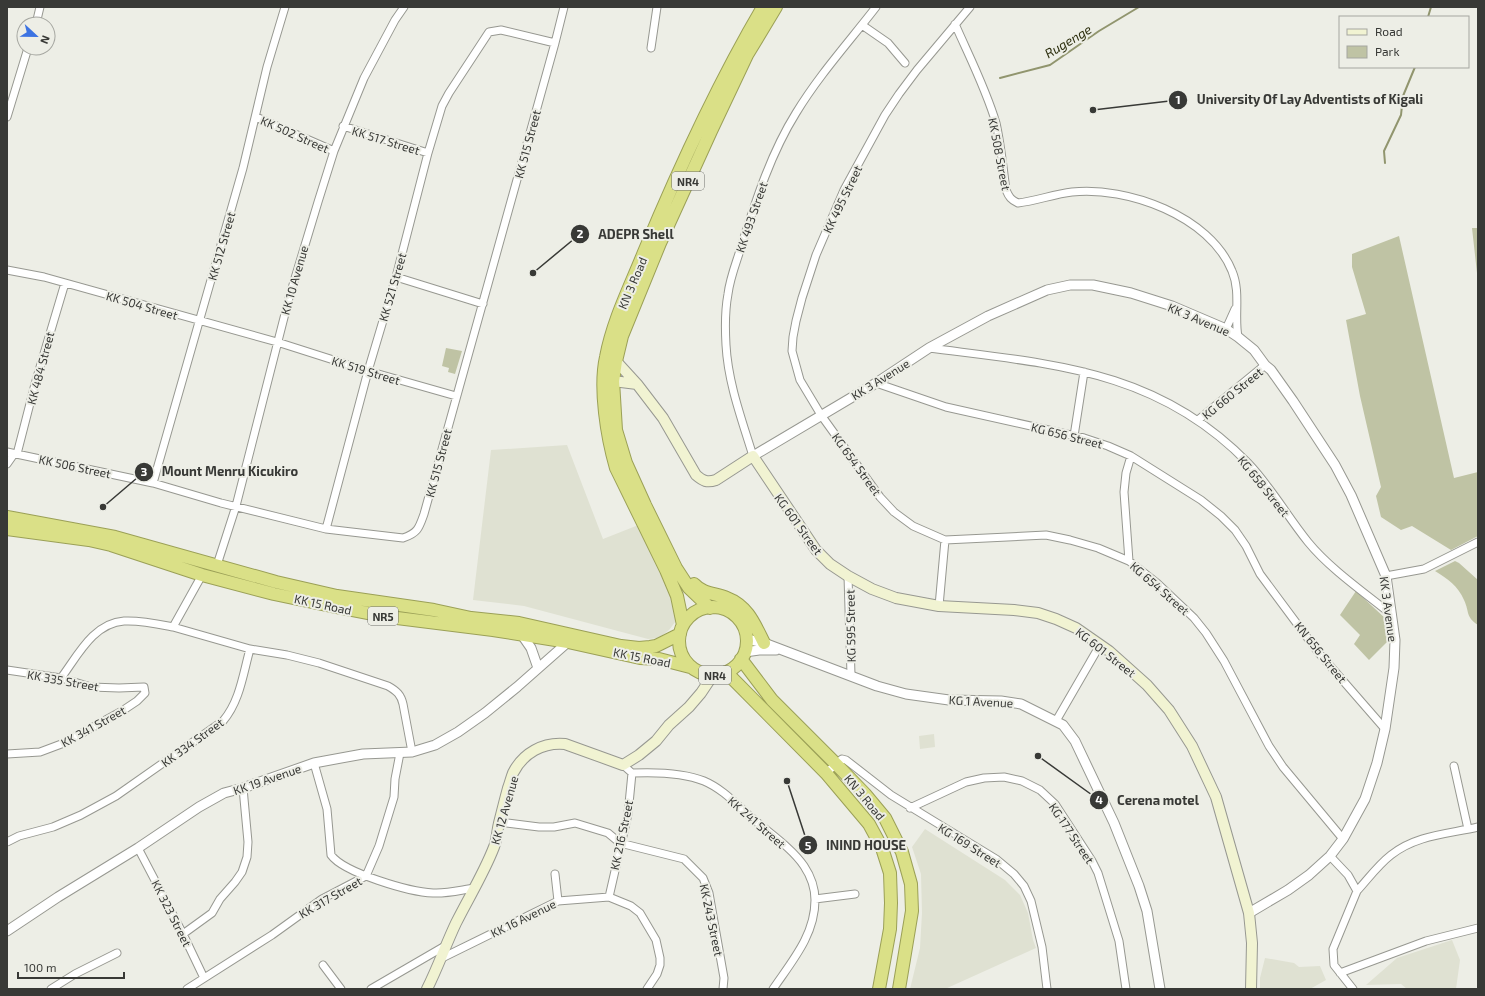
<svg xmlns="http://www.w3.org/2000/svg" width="1485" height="996" font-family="'Exo 2',sans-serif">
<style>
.built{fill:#dfe1d2}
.green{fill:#bfc3a4}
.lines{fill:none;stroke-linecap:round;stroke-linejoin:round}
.stream{stroke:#91956e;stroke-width:2}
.minor-casing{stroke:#979891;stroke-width:9}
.tertiary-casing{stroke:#979891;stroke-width:11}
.secondary-casing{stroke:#979891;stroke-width:12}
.trunk-casing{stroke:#9ba057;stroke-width:14}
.minor{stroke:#fff;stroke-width:7}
.tertiary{stroke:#fff;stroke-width:9}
.secondary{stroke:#f1f3d2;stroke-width:10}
.trunk{stroke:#dae087;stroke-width:12}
.labels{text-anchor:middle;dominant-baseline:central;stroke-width:4;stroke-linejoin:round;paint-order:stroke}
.shield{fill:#edeee6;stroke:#6e6f6b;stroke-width:1}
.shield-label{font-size:11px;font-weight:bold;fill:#383936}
.street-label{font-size:12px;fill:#383936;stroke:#edeee6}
.water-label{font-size:13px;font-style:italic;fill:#2b2d0c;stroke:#edeee6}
.leader{fill:none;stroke:#383936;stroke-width:1.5}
.callout-dot{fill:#383936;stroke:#edeee6;stroke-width:1.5}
.mark-label{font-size:12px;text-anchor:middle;font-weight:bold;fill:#fff}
.callout-label{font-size:13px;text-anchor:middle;font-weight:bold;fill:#383936;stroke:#edeee6;stroke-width:4;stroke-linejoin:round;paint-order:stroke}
</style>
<rect width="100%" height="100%" fill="#edeee6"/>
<path class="built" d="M 567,445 L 603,539 L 641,524 L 672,584 L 679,617 L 669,630 L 659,638 L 648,639 L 524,606 L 473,600 L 491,450 Z
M 934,734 L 935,747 L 920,749 L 919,736 Z
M 925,829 L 1005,880 L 1020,895 L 1028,913 L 1033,940 L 1036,948 L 945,989 L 910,989 L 920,948 L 922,913 L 921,874 L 912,847 Z
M 1452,940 L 1460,960 L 1456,989 L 1407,989 L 1401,984 L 1366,985 L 1397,958 Z
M 1265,958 L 1294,963 L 1299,967 L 1320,966 L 1326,980 L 1310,989 L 1260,989 L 1260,978 Z"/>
<path class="green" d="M 1472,228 L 1478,228 L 1478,282 Z
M 1399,236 L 1454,478 L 1478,472 L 1478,536 L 1451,550 L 1412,526 L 1401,530 L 1381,517 L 1376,496 L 1381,487 L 1360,396 L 1346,320 L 1366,314 L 1352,267 L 1352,254 Z
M 446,348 L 462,351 L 455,374 L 448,372 L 449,368 L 442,366 Z
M 1455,561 L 1459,563 L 1478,580 L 1478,625 C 1465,616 1470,613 1464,600 C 1458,586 1448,579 1435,571 Z
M 1356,591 L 1387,620 L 1388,641 L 1369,660 L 1354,644 L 1360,635 L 1340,615 Z"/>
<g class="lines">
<path class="stream" d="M 1428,17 L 1431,7
M 1000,78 L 1050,65 L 1099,31 L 1139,7
M 1385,163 L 1384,151 L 1401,115 L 1403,96 L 1415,67"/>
<g class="minor-casing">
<path id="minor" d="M 970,7 L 917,70 L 899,94 L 885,115 L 844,190 L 816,255 L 802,298 L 796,321 L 793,337 L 792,351 L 800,380 L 821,415 L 880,497 L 894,512 L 913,526 L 945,540 L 1046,535 L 1070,540 L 1098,548 L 1129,561 L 1157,583 L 1194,618 L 1206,633 L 1224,661 L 1269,746 L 1283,767 L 1343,839
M 36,24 L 40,7
M 955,24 C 969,56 986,89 996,123 C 1001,145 1003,168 1006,190 C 1009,197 1011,200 1018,203 C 1036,201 1054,194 1072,192 C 1127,186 1210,216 1232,271 C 1241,292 1234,315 1238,337
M 862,25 L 888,43 L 905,63
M 651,48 L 657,7
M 7,117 L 28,48
M 256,117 L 334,151
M 343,126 L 428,153
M 7,270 L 44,277 L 277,342 L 368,371 L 456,396
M 396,277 L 483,304
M 1226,329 L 1235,309
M 929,348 C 1051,364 1157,369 1248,463 C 1271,487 1287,516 1308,542 C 1330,569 1365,593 1392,615
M 876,383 L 946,407 L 1084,438 L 1108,446 L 1131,456 L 1201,500 L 1221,516 L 1235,530 L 1246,546 L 1260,574 L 1318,652 L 1385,729
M 1198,420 L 1265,365
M 1074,436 L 1084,372
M 7,452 L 153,483 L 221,503 L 326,529 L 368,371 L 396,277 L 428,153 L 442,106 L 449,93 L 489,32 L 501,30 L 555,43
M 17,454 L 35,384 L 65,283
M 753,456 C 742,420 728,383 726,345 C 725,328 725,310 728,294 C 730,277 737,261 742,244 C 756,200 771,153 796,113 C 819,75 849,42 876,7
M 7,464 L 14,454
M 153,483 L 243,168 L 267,67 L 285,7
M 326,529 L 403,538 C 418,533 419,528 424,514 L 555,43 L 564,7
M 1129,561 L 1124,492 L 1126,473 L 1131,456
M 217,565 L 236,506 L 289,298 L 318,202 L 334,151 L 364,78 L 395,20 L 404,7
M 848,576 L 851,675
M 1386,576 L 1424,569 L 1478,542
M 939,606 L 945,540
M 173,627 L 250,649 L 287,655 L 319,663 L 388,686 C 397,691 401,695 403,704 L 412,752
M 7,670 L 61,678 L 91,687 L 119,688 L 144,687 L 145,693 L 137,701 L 122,711 L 64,743 L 40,752 L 7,754
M 61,678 C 77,657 93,623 124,621 C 140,620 158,624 173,627 L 202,575
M 1056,721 L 1100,645
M 314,763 L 327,809 L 331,855 C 344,873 410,892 433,893 C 446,894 461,890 475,888
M 623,765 L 632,773 C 655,772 682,772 704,781 C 723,789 737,805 752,818 C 768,832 792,848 804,866 C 810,875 815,888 815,900 C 815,935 792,961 773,989
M 1454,766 L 1468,829
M 826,773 L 842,759 L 846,760 L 891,795 L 996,859 L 1014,874 L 1024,886 L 1031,901 L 1042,947 L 1047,989
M 910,808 L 966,782 L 984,778 L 1004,777 L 1022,781 L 1040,790 L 1055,804 L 1092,861 L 1098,873 L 1119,941 L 1126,989
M 499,822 L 539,827 L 554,827 L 575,823 L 608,833 L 620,843 L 684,859 L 703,878 L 709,893 L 724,978 L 723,989
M 7,842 L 19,836 L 53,827 L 81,815 L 116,796 L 223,721 C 240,701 243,674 250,649
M 138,848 L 183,934 L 204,978
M 1330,856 L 1348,875 L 1357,891 L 1333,949 L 1334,965 L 1353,989
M 555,874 L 558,901
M 1357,891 C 1368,879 1378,865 1391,855 C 1416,835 1448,834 1478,827
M 609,897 L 628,814 L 632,773
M 815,899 L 855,894
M 183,934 L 212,913 L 220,899 L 235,882 L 242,872 L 247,857 L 248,842 L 243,788
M 442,958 L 558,901 L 609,897 L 631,906 L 640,913 L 656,940 L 660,958 L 660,965 L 657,974 L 647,989
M 323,965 L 341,989
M 1340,973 L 1426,941 L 1478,928
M 51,989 L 75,974 L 117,953
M 187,989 L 272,935 L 322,899 L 366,876 L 379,846 L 394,797 L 395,779 L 400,753
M 371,989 L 445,946"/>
</g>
<g class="tertiary-casing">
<path id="tertiary" d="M 753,456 L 876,383 L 929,348 L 988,316 L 1047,290 L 1070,285 L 1093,285 L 1131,293 L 1172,306 L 1226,329 L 1238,337 L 1254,350 L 1265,365 L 1271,370 L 1293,401 L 1335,465 L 1351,495 L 1386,576 L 1395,640 L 1394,668 L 1385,729 L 1377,763 L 1365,799 L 1343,839 L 1330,856 L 1309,875 L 1288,890 L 1249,913
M 522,635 L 531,648 L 538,668
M 747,639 L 764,643 L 877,686 L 906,694 L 949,700 L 1001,701 L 1021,704 L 1063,725 L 1075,741 L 1114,823 L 1139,886 L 1147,911 L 1160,989
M 745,652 L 759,650 L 776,650
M 7,931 L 58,897 L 138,848 L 199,807 L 224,793 L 243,788 L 314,763 L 363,754 L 412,752 L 435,745 L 458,732 L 485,713 L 517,687 L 568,642"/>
</g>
<g class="secondary-casing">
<path id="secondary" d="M 616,361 L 637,384 L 663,418 L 696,475 C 703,481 707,483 716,480 L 753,456 L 816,550 L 830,564 L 848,576 L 872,589 L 896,598 L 939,606 L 1014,610 L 1038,613 L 1056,619 L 1076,628 L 1109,651 L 1147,685 L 1169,710 L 1192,746 L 1216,797 L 1249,913 L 1252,943 L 1251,989
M 613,381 L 637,384
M 427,989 C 438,967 446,944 456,923 C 469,897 484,873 494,847 C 497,839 497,831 499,823 C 502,811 505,799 508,788 C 510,783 511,778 513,773 C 523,753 543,742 565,744 L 623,765 L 639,755 L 656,741 L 669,725 L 689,707 L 701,693 L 713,675"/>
</g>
<g class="trunk-casing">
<path id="trunk" d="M 7,517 L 115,537 L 276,582 L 337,596 L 434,610 L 471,618 L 519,623 L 621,646 L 639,648 L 650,647 L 656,646 L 680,634
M 7,529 L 89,540 L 111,545 L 202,575 L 274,594 L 336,607 L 389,617 L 493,630 L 568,642 L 640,658 L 659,659 L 690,667
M 694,584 C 703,594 715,593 727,598 C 748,606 755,625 764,643
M679 641a34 34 0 1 1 68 0a34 34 0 1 1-68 0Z
M 710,608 L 689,588 L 676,568 L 645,505 L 626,463 L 616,430 L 613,381 L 616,361 L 622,336 L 660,243 L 711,131 L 747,55 L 776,7
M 683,625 L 677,596 L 666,570 L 616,468 C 607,437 599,388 606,357 C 613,320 630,287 644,252 C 679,168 717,85 763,7
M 741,659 L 772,700 L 836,764 L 865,794 L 885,818 L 902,852 L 911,884 L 912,911 L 899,989
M 726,672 L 826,773 L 869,824 L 882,848 L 890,873 L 891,903 L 890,929 L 879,989"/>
</g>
<use href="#minor" class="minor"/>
<use href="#tertiary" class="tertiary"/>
<use href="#secondary" class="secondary"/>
<use href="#trunk" class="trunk"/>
</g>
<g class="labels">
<g class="shield">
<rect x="672" y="172" width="32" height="18" rx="3"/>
<rect x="368" y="607" width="30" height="18" rx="3"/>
<rect x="699" y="666" width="32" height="18" rx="3"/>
</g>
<g class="shield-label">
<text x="688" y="181">NR4</text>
<text x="383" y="616">NR5</text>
<text x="715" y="675">NR4</text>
</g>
<g class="street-label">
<text transform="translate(295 134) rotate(24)">KK 502 Street</text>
<text transform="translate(386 140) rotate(17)">KK 517 Street</text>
<text transform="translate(527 144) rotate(-75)">KK 515 Street</text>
<text transform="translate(1000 154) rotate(79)">KK 508 Street</text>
<text transform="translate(842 199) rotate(-64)">KK 495 Street</text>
<text transform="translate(751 217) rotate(-71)">KK 493 Street</text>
<text transform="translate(221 246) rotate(-74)">KK 512 Street</text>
<text transform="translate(294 280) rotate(-74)">KK 10 Avenue</text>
<text transform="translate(632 283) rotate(-67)">KN 3 Road</text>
<text transform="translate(392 287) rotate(-74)">KK 521 Street</text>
<text transform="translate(142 305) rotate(16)">KK 504 Street</text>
<text transform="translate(1199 319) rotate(23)">KK 3 Avenue</text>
<text transform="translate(40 368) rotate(-75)">KK 484 Street</text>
<text transform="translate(366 370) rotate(17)">KK 519 Street</text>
<text transform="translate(880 379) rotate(-32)">KK 3 Avenue</text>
<text transform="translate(1232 393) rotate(-39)">KG 660 Street</text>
<text transform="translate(1067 435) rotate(14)">KG 656 Street</text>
<text transform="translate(438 463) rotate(-75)">KK 515 Street</text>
<text transform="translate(857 464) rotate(54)">KG 654 Street</text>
<text transform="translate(75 466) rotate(12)">KK 506 Street</text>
<text transform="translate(1264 486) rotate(51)">KG 658 Street</text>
<text transform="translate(799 524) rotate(54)">KG 601 Street</text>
<text transform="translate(1160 588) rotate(41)">KG 654 Street</text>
<text transform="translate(323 604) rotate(12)">KK 15 Road</text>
<text transform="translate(1389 609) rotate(82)">KK 3 Avenue</text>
<text transform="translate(850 626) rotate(-91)">KG 595 Street</text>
<text transform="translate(1106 652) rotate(38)">KG 601 Street</text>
<text transform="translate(1321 652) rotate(51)">KN 656 Street</text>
<text transform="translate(642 657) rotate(11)">KK 15 Road</text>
<text transform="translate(63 680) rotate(10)">KK 335 Street</text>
<text transform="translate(981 701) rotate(3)">KG 1 Avenue</text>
<text transform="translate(93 726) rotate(-29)">KK 341 Street</text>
<text transform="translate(192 742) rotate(-36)">KK 334 Street</text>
<text transform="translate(267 779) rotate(-19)">KK 19 Avenue</text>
<text transform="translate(865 797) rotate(50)">KN 3 Road</text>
<text transform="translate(504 810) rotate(-74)">KK 12 Avenue</text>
<text transform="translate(757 822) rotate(41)">KK 241 Street</text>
<text transform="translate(1072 833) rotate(56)">KG 177 Street</text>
<text transform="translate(621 835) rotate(-78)">KK 216 Street</text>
<text transform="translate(970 845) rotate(32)">KG 169 Street</text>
<text transform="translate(330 897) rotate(-30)">KK 317 Street</text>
<text transform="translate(172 913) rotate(63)">KK 323 Street</text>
<text transform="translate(523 918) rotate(-26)">KK 16 Avenue</text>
<text transform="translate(712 920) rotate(78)">KK 243 Street</text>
</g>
<g class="water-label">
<text transform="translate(1068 41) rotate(-31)">Rugenge</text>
</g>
</g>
<path class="leader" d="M1093 110L1178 100M533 273L580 234M103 507L144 472M1038 756L1099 800M787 781L808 845"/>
<g class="callout-dot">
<circle cx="1093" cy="110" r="4"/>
<circle cx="533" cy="273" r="4"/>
<circle cx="103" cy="507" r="4"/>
<circle cx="1038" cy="756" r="4"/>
<circle cx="787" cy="781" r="4"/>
<circle cx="1178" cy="100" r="10"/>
<circle cx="580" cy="234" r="10"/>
<circle cx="144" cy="472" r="10"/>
<circle cx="1099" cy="800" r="10"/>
<circle cx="808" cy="845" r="10"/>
</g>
<g class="mark-label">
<text x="1178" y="104">1</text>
<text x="580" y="238">2</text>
<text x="144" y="476">3</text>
<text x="1099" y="804">4</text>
<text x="808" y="850">5</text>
</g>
<g class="callout-label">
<text x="1310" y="104">University Of Lay Adventists of Kigali</text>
<text x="636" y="239">ADEPR Shell</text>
<text x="230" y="476">Mount Menru Kicukiro</text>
<text x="1158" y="805">Cerena motel</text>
<text x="866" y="850">ININD HOUSE</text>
</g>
<rect width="1485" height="996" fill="none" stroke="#383936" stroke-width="16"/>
<rect x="1339" y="16" width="130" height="52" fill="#edeee6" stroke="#a5a6a0"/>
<rect x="1347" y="29" width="20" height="6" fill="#f1f3d2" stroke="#a5a6a0"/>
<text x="1375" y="36" font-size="12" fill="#383936">Road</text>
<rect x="1347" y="46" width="20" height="12" fill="#bfc3a4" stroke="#a5a6a0"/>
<text x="1375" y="56" font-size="12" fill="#383936">Park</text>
<g transform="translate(36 36) rotate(112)"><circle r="19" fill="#edeee6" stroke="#a5a6a0"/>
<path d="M0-3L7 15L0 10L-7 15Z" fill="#3c73e2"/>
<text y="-6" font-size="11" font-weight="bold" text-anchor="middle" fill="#383936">N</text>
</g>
<path d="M18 972v6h106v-6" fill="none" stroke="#383936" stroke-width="2"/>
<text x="24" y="972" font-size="12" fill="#383936" stroke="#edeee6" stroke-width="3" paint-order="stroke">100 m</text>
</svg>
